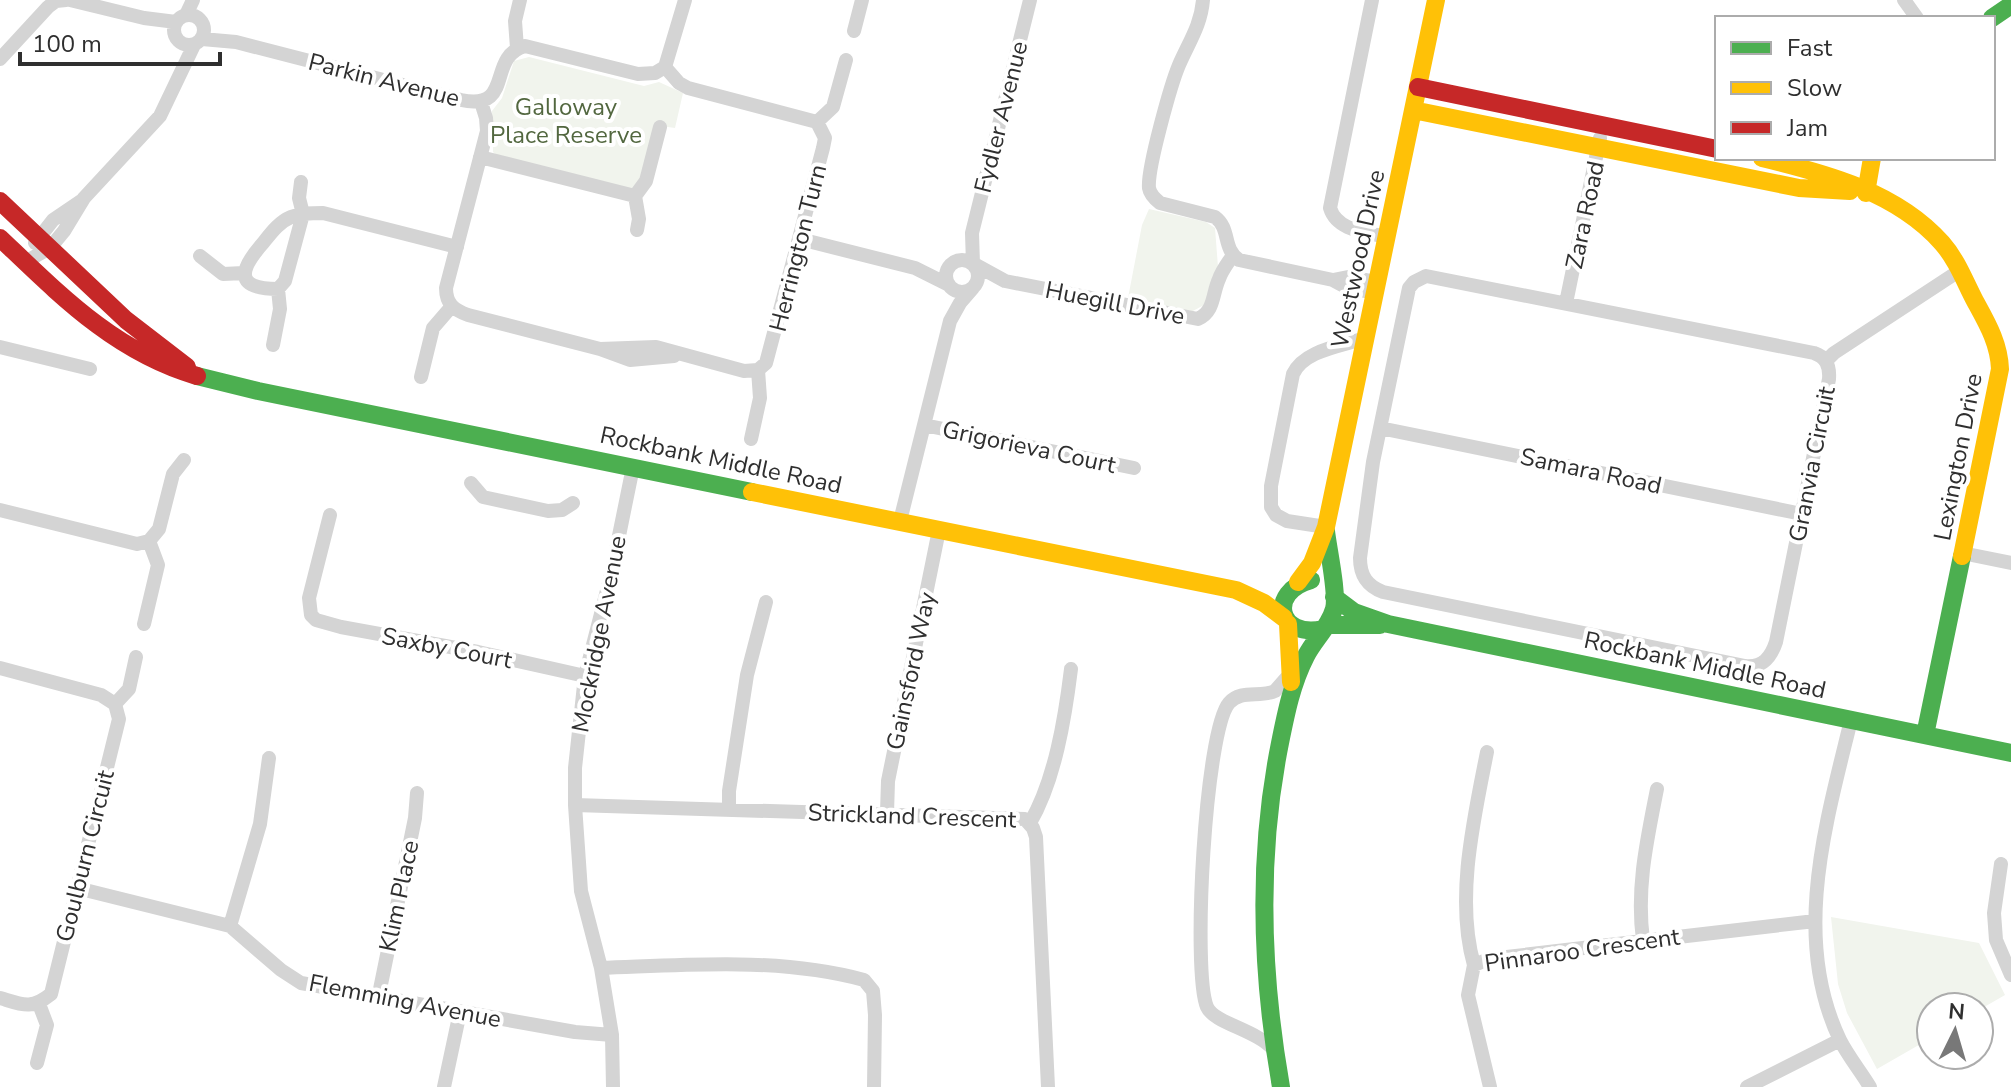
<svg xmlns="http://www.w3.org/2000/svg" width="2011" height="1087" font-family="'Nunito Sans',sans-serif">
<style>
.park{fill:#f1f4ed}
.lines{fill:none;stroke-linecap:round;stroke-linejoin:round}
.street{stroke:#d4d4d4;stroke-width:14}
.fast{stroke:#4caf50;stroke-width:18}
.slow{stroke:#ffc107;stroke-width:18}
.jam{stroke:#c62828;stroke-width:18}
.labels{text-anchor:middle;dominant-baseline:central;stroke-width:8;stroke-linejoin:round;paint-order:stroke}
.street-label{font-size:24px;fill:#2f2f2f;stroke:#fff}
.park-label{font-size:24px;fill:#52673f;stroke:#fff}
</style>
<rect width="100%" height="100%" fill="#fff"/>
<path class="park" d="M 529,57 L 644,86 L 659,82 L 683,93 L 675,128 L 654,125 L 642,178 L 631,190 L 499,158 L 493,152 L 492,111 L 502,98 L 514,61 Z
M 1149,209 L 1206,222 L 1215,228 L 1218,267 L 1204,305 L 1191,312 L 1128,298 L 1142,225 Z
M 1831,917 L 1979,943 L 2005,995 L 1979,1010 L 1979,1007 L 1931,1007 L 1931,1038 L 1877,1069 L 1847,1013 L 1838,984 Z"/>
<g class="lines">
<path class="street" d="M 70,0 L 144,18 L 176,22
M 1203,0 C 1201,25 1189,42 1179,65 C 1171,84 1147,169 1149,188 C 1150,194 1155,199 1160,203 L 1215,217 C 1231,229 1222,248 1239,260 L 1333,280 L 1346,287 L 1374,293
M 1372,0 L 1330,208 C 1337,231 1366,232 1387,237
M 1904,0 L 1917,18
M174 30a15 15 0 1 1 30 0a15 15 0 1 1-30 0Z
M 186,15 L 193,0
M 854,31 L 862,0
M 202,39 L 236,42 L 461,100 C 515,111 486,57 525,46 L 638,74 L 655,73 L 665,67 L 685,0
M 517,48 L 515,21 L 520,0
M 0,59 L 48,7 L 56,1 L 66,0
M 481,102 L 486,118 L 487,131 L 446,288 C 446,304 454,310 468,315 L 600,349 L 630,360 L 674,356
M 817,122 L 833,107 L 846,60
M 480,157 L 635,196
M 301,182 L 299,198 L 303,214 L 285,281 L 278,289 C 232,289 241,268 263,243 C 271,233 279,222 291,217 C 301,213 312,213 323,213 L 457,247
M 637,230 L 639,219 L 635,196 L 646,181 L 660,127
M 800,239 L 915,268 L 947,284
M 35,243 L 53,220 L 81,201
M 200,256 L 223,274 L 244,273
M946 276a16 16 0 1 1 32 0a16 16 0 1 1-32 0Z
M 25,262 L 50,248 L 64,231 L 84,198 L 160,116 L 194,45
M 973,264 L 972,233 L 1030,0
M 974,264 L 1005,281 L 1198,319 C 1215,311 1212,294 1219,279 C 1222,270 1228,263 1233,255
M 1426,276 L 1814,353 C 1826,357 1830,366 1829,379 L 1776,642 C 1771,657 1763,668 1745,666 L 1383,592 C 1367,586 1360,576 1360,558 L 1373,462 L 1409,288 L 1414,282 Z
M 1333,280 L 1348,277 L 1376,282
M 1566,303 L 1600,138
M 273,345 L 280,309 L 278,289
M 0,347 L 90,369
M 600,349 L 656,347 L 744,371 L 758,370 L 766,363 L 823,148 L 825,138 L 817,122 L 688,88 L 679,83 L 665,67
M 1826,361 L 1834,353 L 1959,271
M 421,377 L 433,328 L 452,306
M 924,425 L 1134,468
M 1380,428 L 1802,514
M 751,439 L 760,398 L 758,370
M 471,483 L 483,497 L 548,511 L 562,510 L 573,503
M 0,510 L 137,544 L 149,541 L 159,529 L 173,474 L 184,460
M 330,515 L 309,598 L 311,615 L 316,620 L 341,627 L 478,652 L 585,676
M 900,521 L 950,321 L 960,303 L 973,288
M 1326,527 L 1287,521 L 1276,515 L 1271,507 L 1271,486 L 1293,374 C 1304,350 1342,346 1365,338
M 1962,553 L 2011,563
M 144,624 L 158,565 L 149,541
M 0,668 L 101,695 L 115,704 L 119,719 L 51,994 C 31,1010 23,1005 0,998
M 115,704 L 129,689 L 136,657
M 1851,720 C 1826,823 1791,938 1840,1040 C 1848,1056 1861,1072 1870,1087
M 575,805 L 1025,819 L 1033,828 L 1036,837 L 1048,1087
M 729,810 L 729,791 L 747,675 L 766,602
M 887,813 L 888,781 L 939,530
M 1030,823 C 1055,780 1065,718 1071,669
M 2001,864 L 1994,913 L 1996,940 L 2011,975
M 77,888 L 230,926 L 281,970 L 301,983 L 575,1032 L 612,1035
M 230,926 L 260,824 L 269,758
M 1643,940 C 1636,888 1647,840 1657,789
M 1474,965 C 1455,899 1474,818 1487,752
M 601,968 C 688,965 778,957 864,980 L 873,991 L 875,1015 L 874,1087
M 378,999 L 415,818 L 417,793
M 1273,1049 C 1256,1030 1214,1023 1207,1007 C 1192,972 1205,731 1229,703 C 1241,689 1260,698 1275,691 L 1290,674
M 37,1063 L 47,1025 L 39,1004
M 444,1087 L 460,1012
M 613,1087 L 612,1035 L 601,968 L 581,891 L 575,805 L 575,768 L 585,676 L 611,575 L 633,467
M 1490,1087 L 1468,995 L 1474,965 L 1489,959 L 1815,921
M 1747,1087 L 1840,1040"/>
<path class="fast" d="M 1992,18 L 2011,5
M 197,376 L 258,391 L 752,492
M 1311,580 C 1267,592 1278,639 1323,629
M 1334,597 L 1354,612 L 1388,624 L 2011,753
M 1327,625 L 1380,625
M 1925,735 L 1962,556
M 1281,1087 C 1261,973 1257,857 1280,743 C 1286,713 1292,683 1306,656 C 1314,640 1329,627 1334,609 C 1338,594 1328,549 1326,531"/>
<path class="slow" d="M 1413,110 L 1799,188 L 1850,191
M 1762,158 C 1825,173 1897,192 1942,243 C 1957,260 1965,282 1975,301 C 1987,323 1999,343 2000,369 L 1962,556
M 1866,193 L 1872,158
M 752,492 L 1236,590 L 1264,603 L 1284,618
M 1298,582 L 1312,563 L 1326,527 L 1436,0
M 1288,624 L 1291,682"/>
<path class="jam" d="M 1418,87 L 1717,149
M 0,201 L 126,320 L 187,367
M 0,238 C 60,295 115,352 197,376"/>
</g>
<g class="labels">
<g class="street-label">
<text transform="translate(384 80) rotate(14)">Parkin Avenue</text>
<text transform="translate(1001 117) rotate(-76)">Fydler Avenue</text>
<text transform="translate(1585 215) rotate(-78)">Zara Road</text>
<text transform="translate(798 248) rotate(-76)">Herrington Turn</text>
<text transform="translate(1358 259) rotate(-78)">Westwood Drive</text>
<text transform="translate(1115 303) rotate(11)">Huegill Drive</text>
<text transform="translate(1029 447) rotate(12)">Grigorieva Court</text>
<text transform="translate(1958 457) rotate(-79)">Lexington Drive</text>
<text transform="translate(721 460) rotate(12)">Rockbank Middle Road</text>
<text transform="translate(1812 464) rotate(-79)">Granvia Circuit</text>
<text transform="translate(1591 471) rotate(12)">Samara Road</text>
<text transform="translate(599 634) rotate(-79)">Mockridge Avenue</text>
<text transform="translate(447 648) rotate(11)">Saxby Court</text>
<text transform="translate(1705 665) rotate(12)">Rockbank Middle Road</text>
<text transform="translate(911 671) rotate(-78)">Gainsford Way</text>
<text transform="translate(912 816) rotate(2)">Strickland Crescent</text>
<text transform="translate(85 856) rotate(-76)">Goulburn Circuit</text>
<text transform="translate(399 896) rotate(-78)">Klim Place</text>
<text transform="translate(1582 950) rotate(-8)">Pinnaroo Crescent</text>
<text transform="translate(405 1001) rotate(11)">Flemming Avenue</text>
</g>
<g class="park-label">
<text x="566" y="107">Galloway<tspan x="566" dy="28">Place Reserve</tspan></text>
</g>
</g>
<rect x="1715" y="16" width="280" height="144" fill="#ffffff" stroke="#acacac" stroke-width="2"/>
<rect x="1731" y="42" width="40" height="12" fill="#4caf50" stroke="#acacac" stroke-width="2"/>
<text x="1787" y="56" font-size="24" fill="#2f2f2f">Fast</text>
<rect x="1731" y="82" width="40" height="12" fill="#ffc107" stroke="#acacac" stroke-width="2"/>
<text x="1787" y="96" font-size="24" fill="#2f2f2f">Slow</text>
<rect x="1731" y="122" width="40" height="12" fill="#c62828" stroke="#acacac" stroke-width="2"/>
<text x="1787" y="136" font-size="24" fill="#2f2f2f">Jam</text>
<g transform="translate(1955 1031) rotate(5)"><circle r="38" fill="#ffffff" stroke="#acacac" stroke-width="2"/>
<path d="M0-6L14 30L0 20L-14 30Z" fill="#787878"/>
<text y="-12" font-size="22" font-weight="bold" text-anchor="middle" fill="#2f2f2f">N</text>
</g>
<path d="M20 52v12h200v-12" fill="none" stroke="#2f2f2f" stroke-width="4"/>
<text x="32" y="52" font-size="24" fill="#2f2f2f" stroke="#ffffff" stroke-width="6" paint-order="stroke">100 m</text>
</svg>
